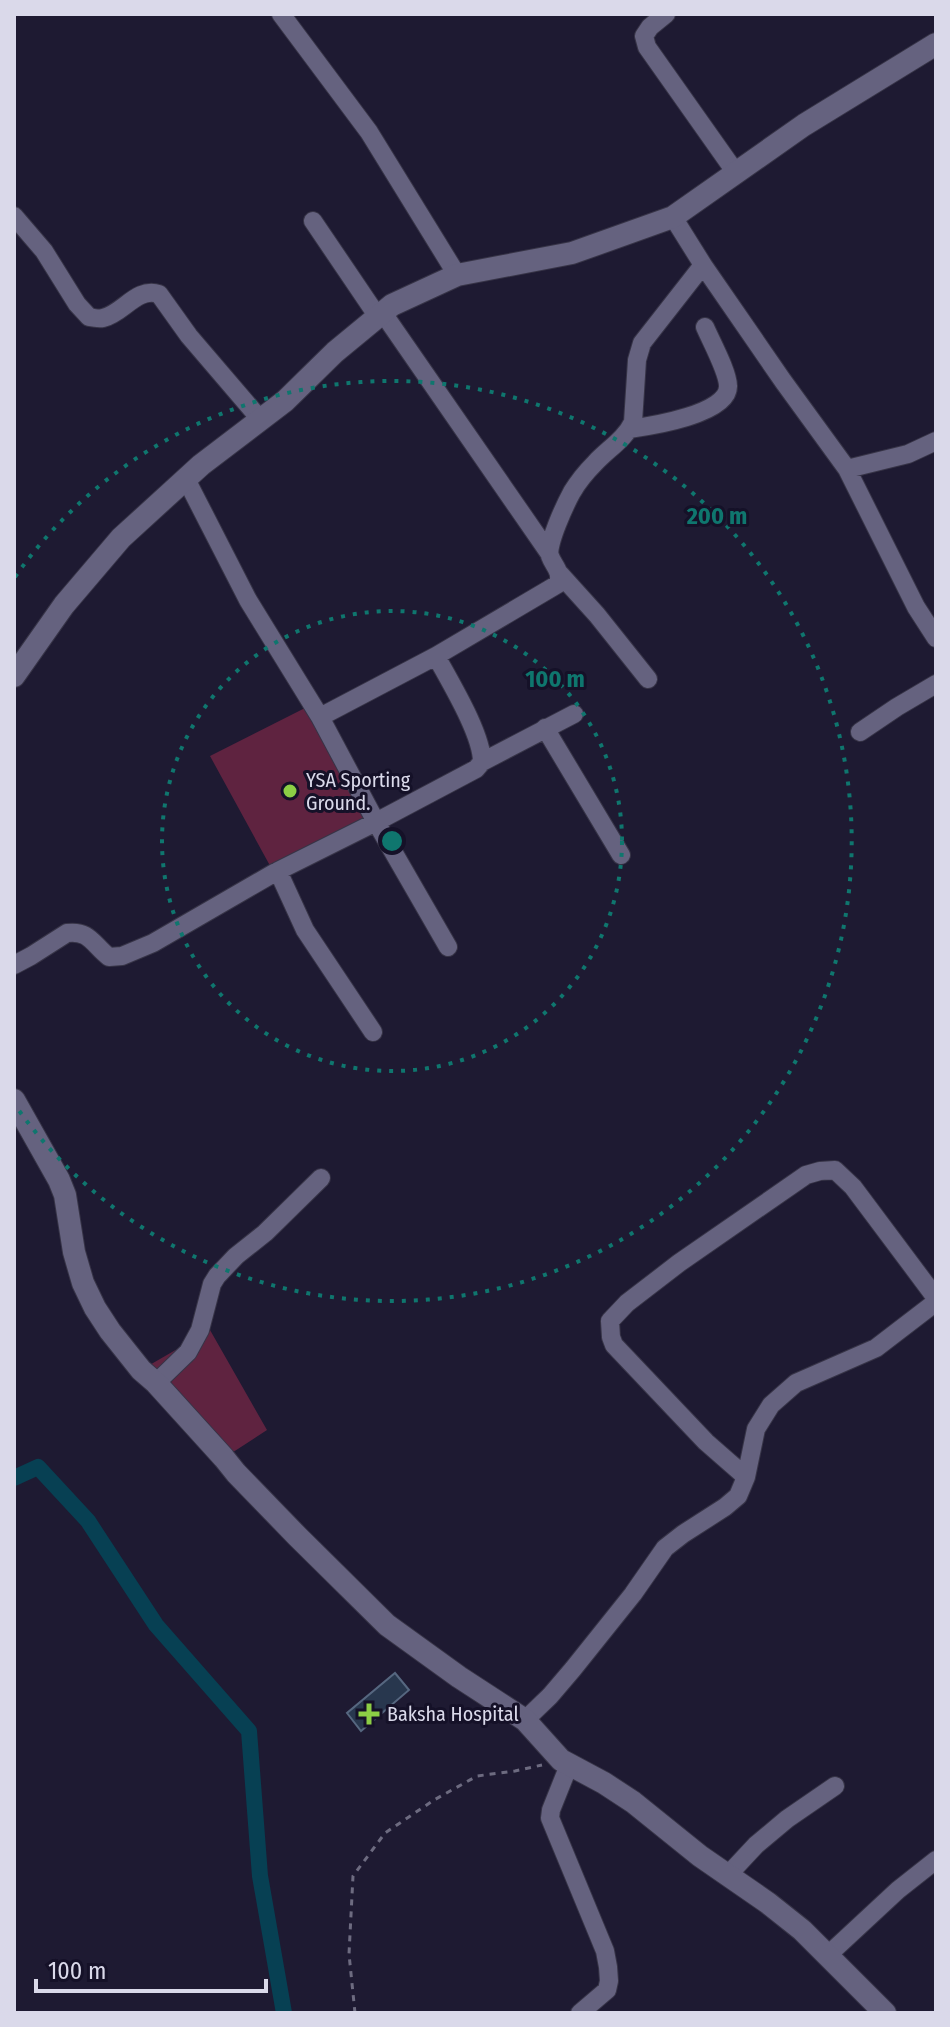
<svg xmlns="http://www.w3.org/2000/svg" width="950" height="2027" font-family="'Fira Sans Condensed',sans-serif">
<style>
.green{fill:#5f2340}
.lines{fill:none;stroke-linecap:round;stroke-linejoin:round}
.canal{stroke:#074053;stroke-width:16}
.building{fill:#28374e;stroke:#566780;stroke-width:2}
.minor-casing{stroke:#373447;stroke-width:20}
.tertiary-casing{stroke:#373447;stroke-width:24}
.path{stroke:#6d6b80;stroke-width:3;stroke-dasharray:6 6;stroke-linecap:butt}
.minor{stroke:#65627f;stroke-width:18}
.tertiary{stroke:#65627f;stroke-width:22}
.ring{fill:none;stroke:#0f766e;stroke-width:4;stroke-dasharray:4 8}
.poi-dot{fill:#8cce45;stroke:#151128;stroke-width:3}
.labels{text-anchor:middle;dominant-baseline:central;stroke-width:6;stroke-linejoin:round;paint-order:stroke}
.poi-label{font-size:20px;fill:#dad9ea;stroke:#151128;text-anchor:start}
.centre{fill:#0f766e;stroke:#151128;stroke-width:4}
.ring-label{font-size:24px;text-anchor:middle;font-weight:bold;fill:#0f766e;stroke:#151128;stroke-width:6;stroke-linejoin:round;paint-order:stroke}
</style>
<rect width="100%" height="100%" fill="#1e1a32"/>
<path class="green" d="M 305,708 L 369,825 L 274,873 L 210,756 Z
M 210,1330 L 267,1430 L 224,1458 L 141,1370 Z"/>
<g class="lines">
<path class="canal" d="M 14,1478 L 38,1467 L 88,1521 L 156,1625 L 249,1731 L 260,1876 L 284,2013"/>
</g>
<path class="building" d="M 395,1673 L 409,1690 L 361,1731 L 347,1713 Z"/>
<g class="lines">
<g class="minor-casing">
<path id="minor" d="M 281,14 L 369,132 L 457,275
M 666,14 L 650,27 L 644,36 L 647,47 L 736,173
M 14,216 L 44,251 L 77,304 L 89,317 C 94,318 99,319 103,318 C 124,313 136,287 159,294 L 189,336 L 260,419
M 313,221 L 378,317
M 703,265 L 783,381 L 847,469 L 916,607 L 936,638
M 383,313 L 549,553
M 629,429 C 651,426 729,414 728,386 C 728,372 711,341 705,327
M 847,469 L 908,454 L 936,441
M 560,574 L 597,615 L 648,679
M 320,717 L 436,656
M 545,728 L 621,855
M 860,732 L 897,707 L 936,684
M 482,762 L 574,714
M 278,871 L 305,930 L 373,1032
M 448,947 L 376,822 L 476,769 L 482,762 C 482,734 450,682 436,656 L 558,584 C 562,571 554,567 550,556 C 546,545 566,503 572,492 C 578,482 587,471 595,463 C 608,449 625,439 633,422 L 637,360 L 642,343 L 703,265 L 673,217
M 14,965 L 31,956 L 67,933 C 90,930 93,945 109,957 L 122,956 L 153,943 L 274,873 L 376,822 L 320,717 L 248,600 L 186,479
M 156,1383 L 188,1352 L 200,1330 L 212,1284 L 217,1276 L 236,1256 L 265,1233 L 321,1178
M 746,1477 L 706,1442 L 614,1345 L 611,1337 L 610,1321 L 627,1303 L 679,1263 L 806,1175 L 820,1171 L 835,1170 L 853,1187 L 936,1298
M 525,1720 L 550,1696 L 573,1669 L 633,1594 L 665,1548 L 683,1534 L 725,1507 L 738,1496 L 746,1477 L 756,1429 L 771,1405 L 796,1383 L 876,1348 L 936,1302
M 569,1765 L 551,1810 L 550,1818 L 605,1951 L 608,1967 L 609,1981 L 607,1990 L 580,2013
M 728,1875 L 756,1845 L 787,1819 L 835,1786
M 828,1955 L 898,1890 L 936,1860"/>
</g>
<g class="tertiary-casing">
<path id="tertiary" d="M 14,676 L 64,605 L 121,538 L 201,465 L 285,401 L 335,352 L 392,305 L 457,275 L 572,253 L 673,217 L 804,125 L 936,44
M 14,1100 L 59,1180 L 65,1195 L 74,1252 L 83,1283 L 95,1308 L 110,1331 L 141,1370 L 156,1383 L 224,1458 L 236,1473 L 297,1536 L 387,1625 L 459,1677 L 525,1720 L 561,1760 L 604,1783 L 633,1802 L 700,1856 L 768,1903 L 802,1930 L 885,2013"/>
</g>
<path class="path" d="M 355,2013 L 349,1954 L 353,1876 L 385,1833 L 434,1800 L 477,1776 L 515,1771 L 542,1765"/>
<use href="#minor" class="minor"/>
<use href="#tertiary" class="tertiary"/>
</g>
<g class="ring">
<circle cx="392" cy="841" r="230"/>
<path d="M15 577A460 460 0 1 1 15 1105"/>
</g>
<g class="poi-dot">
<circle cx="290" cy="791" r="8"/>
<path d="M365 1702h8v8h8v8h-8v8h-8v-8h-8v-8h8z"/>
</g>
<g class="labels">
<g class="poi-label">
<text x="306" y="780">YSA Sporting<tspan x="306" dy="23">Ground.</tspan></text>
<text x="387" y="1714">Baksha Hospital</text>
</g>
</g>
<circle cx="392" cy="841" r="12" class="centre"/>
<g class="ring-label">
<text x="717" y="524">200 m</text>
<text x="555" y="687">100 m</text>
</g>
<rect width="950" height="2027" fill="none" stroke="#dad9ea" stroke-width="32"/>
<path d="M36 1979v12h230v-12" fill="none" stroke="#dad9ea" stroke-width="4"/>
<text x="48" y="1979" font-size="24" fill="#dad9ea" stroke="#151128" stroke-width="6" paint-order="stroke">100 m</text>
</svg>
